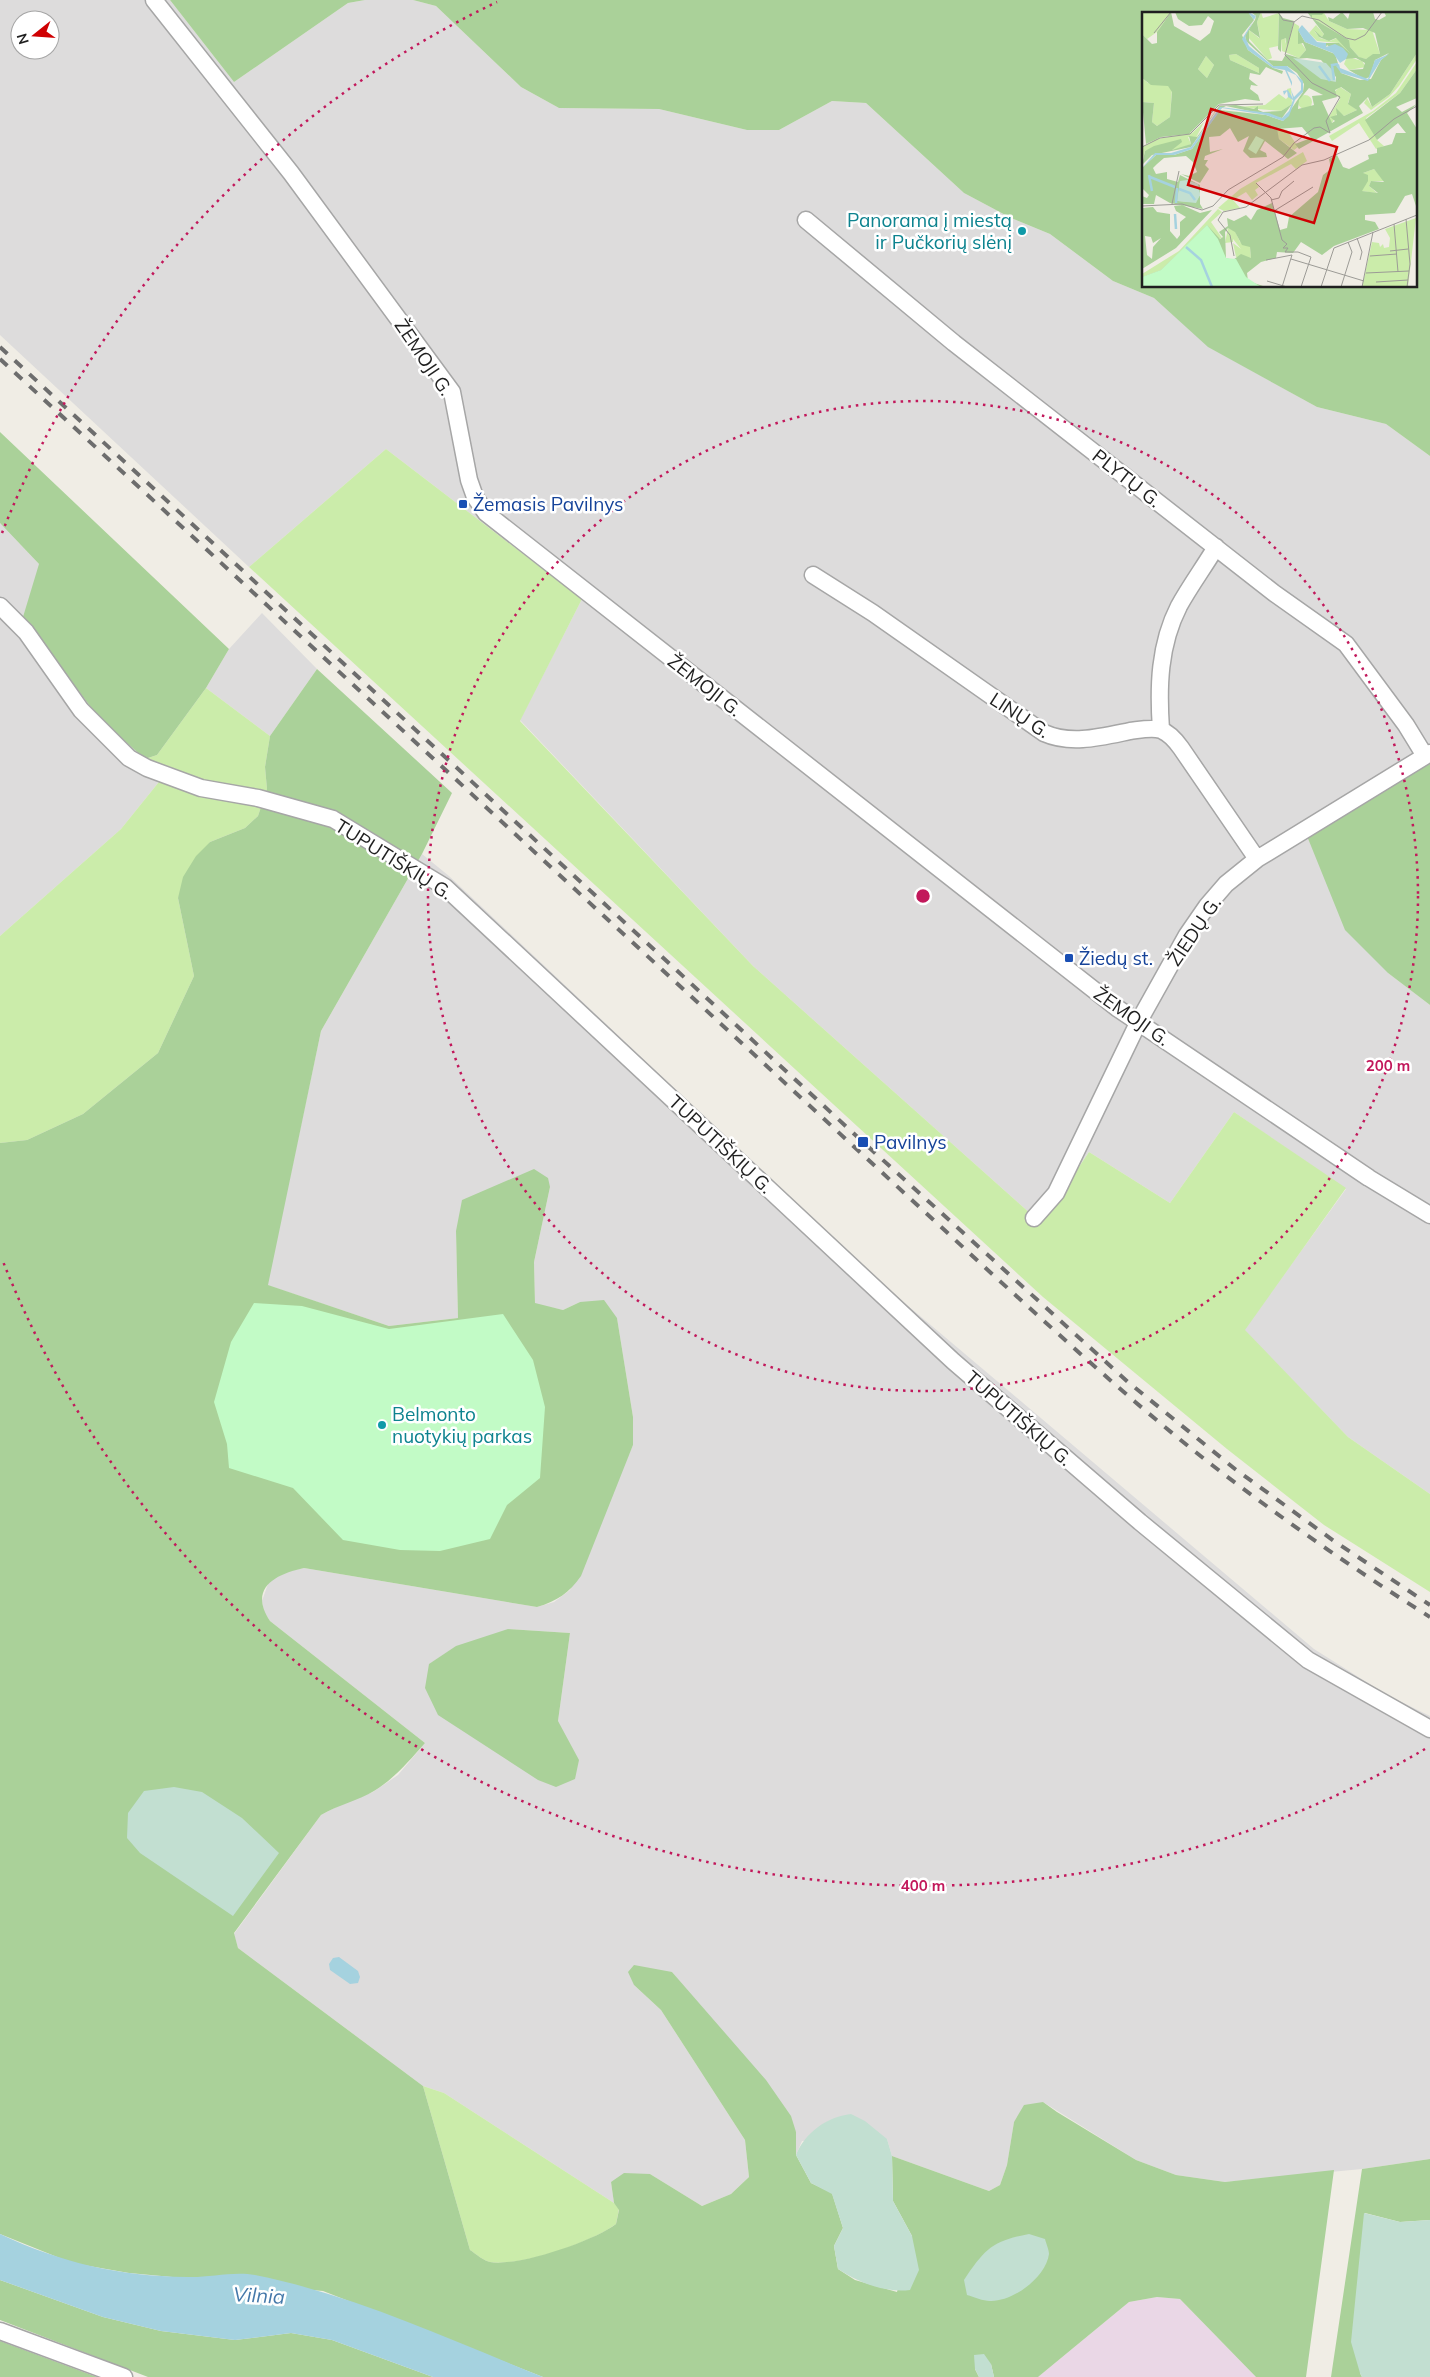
<svg xmlns="http://www.w3.org/2000/svg" width="1430" height="2377" font-family="Mulish,sans-serif">
<style>
.residential{fill:#dddcdc;fill-rule:evenodd}
.industrial{fill:#ead7e6}
.grass{fill:#cbecaa}
.forest{fill:#aad199;fill-rule:evenodd}
.wetland{fill:#c2dfd1}
.park{fill:#c2fbc6}
.water{fill:#a5d2df}
.lines{fill:none;stroke-linecap:round;stroke-linejoin:round}
.street-casing{stroke:#a6a6a6;stroke-width:19}
.street{stroke:#fff;stroke-width:16}
.rail{stroke:#6d6d6d;stroke-width:4;stroke-dasharray:10 10;stroke-linecap:butt}
.ring{fill:none;stroke:#c2185b;stroke-width:2.5;stroke-dasharray:2.5 5}
.culture-dot{fill:#0f9aa8;stroke:#fff;stroke-width:2}
.transit-dot{fill:#1a4fb4;stroke:#fff;stroke-width:2}
.labels{text-anchor:middle;dominant-baseline:central;stroke-width:5;stroke-linejoin:round;paint-order:stroke}
.culture-label{font-size:19px;fill:#0d838f;stroke:#fff;text-anchor:end}
.street-label{font-size:19px;fill:#1f1f1f;stroke:#fff}
.transit-label{font-size:19px;fill:#164399;stroke:#fff;text-anchor:start}
.water-label{font-size:20px;font-style:italic;fill:#4579aa;stroke:#fff}
.inset-river{fill:none;stroke:#a5d2df;stroke-width:2.5}
.inset-road{fill:none;stroke:#9c9b96;stroke-width:1}
.view{fill:#cf0002;fill-opacity:0.15;stroke:#cf0002;stroke-width:2.5}
.inset-edge{fill:none;stroke:#1f1f1f;stroke-width:2.5}
.centre{fill:#c2185b;stroke:#fff;stroke-width:2.5}
.ring-label{font-size:15px;text-anchor:middle;font-weight:bold;fill:#c2185b;stroke:#fff;stroke-width:5;stroke-linejoin:round;paint-order:stroke}
</style>
<rect width="100%" height="100%" fill="#f0ede5"/>
<path class="residential" d="M 0,0 L 170,0 L 234,82 L 348,3 L 365,0 L 413,0 L 436,6 L 521,87 L 559,108 L 659,109 L 747,130 L 779,130 L 832,101 L 866,103 L 964,193 L 1011,218 L 1050,234 L 1113,281 L 1154,298 L 1209,347 L 1317,407 L 1386,424 L 1430,456 L 1430,756 L 1388,973 L 1430,1005 L 1430,1494 L 1348,1437 L 1244,1330 L 1346,1189 L 1234,1112 L 1170,1203 L 1089,1152 L 1041,1223 L 753,966 L 520,720 L 582,599 L 386,449 L 249,567 L 0,335 ZM 20,20 L 50,20 L 50,50 L 20,50 Z
M 0,523 L 39,564 L 145,759 L 171,767 L 121,829 L 0,936 Z
M 262,613 L 317,669 L 270,736 L 206,688 L 229,649 Z
M 422,854 L 449,876 L 881,1283 L 1314,1649 L 1387,1695 L 1430,1716 L 1430,2159 L 1362,2169 L 1225,2182 L 1176,2175 L 1136,2160 L 1043,2102 L 1014,2122 L 1007,2165 L 1000,2185 L 989,2191 L 892,2156 L 887,2139 L 802,2141 L 796,2155 L 796,2132 L 672,1972 L 634,1985 L 661,2010 L 745,2140 L 749,2177 L 731,2194 L 702,2206 L 650,2174 L 611,2182 L 614,2203 L 444,2093 L 423,2086 L 238,1948 L 234,1934 L 321,1815 L 340,1805 L 373,1792 L 398,1775 L 425,1743 L 270,1621 L 264,1612 L 262,1601 L 269,1581 L 284,1572 L 304,1568 L 537,1607 L 554,1602 L 570,1590 L 633,1445 L 633,1417 L 617,1318 L 580,1302 L 563,1310 L 535,1304 L 534,1262 L 550,1187 L 456,1231 L 458,1318 L 389,1326 L 267,1285 L 321,1031 ZM 508,1629 L 570,1633 L 558,1721 Z"/>
<path class="industrial" d="M 1157,2297 L 1180,2299 L 1256,2377 L 1038,2377 L 1129,2302 Z"/>
<path class="grass" d="M 386,449 L 582,599 L 520,721 L 753,966 L 1041,1223 L 1089,1152 L 1170,1203 L 1234,1112 L 1346,1188 L 1245,1330 L 1348,1437 L 1430,1494 L 1430,1592 L 1324,1525 L 1227,1449 L 1043,1297 L 249,567 Z
M 206,688 L 270,736 L 265,767 L 267,789 L 258,816 L 245,828 L 210,842 L 178,898 L 194,976 L 158,1053 L 83,1114 L 27,1140 L 0,1143 L 0,936 L 121,829 L 171,767 L 145,759 L 157,755 Z
M 423,2086 L 444,2093 L 614,2203 L 619,2209 L 616,2224 C 593,2242 520,2267 490,2262 C 484,2261 476,2254 470,2250 Z"/>
<path class="forest" d="M 170,0 L 365,0 L 348,3 L 234,82 Z
M 413,0 L 1430,0 L 1430,456 L 1386,424 L 1317,407 L 1208,347 L 1154,298 L 1113,281 L 1050,234 L 1011,218 L 964,193 L 866,103 L 832,101 L 779,130 L 747,130 L 659,109 L 559,108 L 521,87 L 436,6 ZM 1144,14 L 1416,14 L 1416,286 L 1144,286 Z
M 0,432 L 229,649 L 206,688 L 157,755 L 145,759 L 99,718 L 23,617 L 39,564 L 0,523 Z
M 317,669 L 452,793 L 422,854 L 321,1031 L 268,1285 L 389,1326 L 458,1318 L 456,1231 L 462,1200 L 534,1169 L 548,1178 L 550,1187 L 534,1262 L 535,1303 L 563,1310 L 580,1302 L 604,1300 L 617,1318 L 633,1417 L 633,1445 L 581,1576 C 569,1593 557,1601 537,1607 L 304,1568 C 276,1574 248,1588 270,1621 L 425,1743 C 409,1761 395,1778 374,1791 C 359,1800 338,1805 321,1815 L 234,1933 L 238,1948 L 423,2086 L 470,2250 C 476,2254 484,2261 490,2262 C 518,2267 594,2241 616,2224 L 619,2210 L 614,2203 L 611,2182 L 624,2173 L 650,2174 L 702,2206 L 731,2194 L 749,2177 L 745,2140 L 661,2010 L 634,1985 L 628,1972 L 634,1965 L 672,1972 L 766,2080 L 791,2116 L 796,2132 L 796,2155 L 811,2183 L 832,2193 L 843,2228 L 834,2246 L 838,2269 L 855,2280 L 897,2292 L 912,2236 L 893,2201 L 892,2156 L 989,2191 L 1000,2185 L 1007,2165 L 1014,2122 L 1024,2105 L 1043,2102 L 1057,2112 L 1136,2160 L 1176,2175 L 1225,2182 L 1334,2170 L 1306,2377 L 1256,2377 L 1180,2299 L 1157,2297 L 1129,2302 L 1038,2377 L 994,2377 L 991,2364 L 975,2369 L 979,2377 L 543,2377 L 323,2291 L 129,2273 L 72,2263 L 0,2234 L 0,1143 L 27,1140 L 83,1114 L 158,1053 L 194,976 L 178,898 L 183,877 L 196,856 L 210,842 L 245,828 L 258,816 L 267,789 L 265,767 L 270,736 Z
M 1430,756 L 1430,1005 L 1388,973 L 1345,930 L 1307,836 Z
M 508,1629 L 570,1633 L 558,1721 L 579,1760 L 575,1779 L 556,1787 L 538,1780 L 438,1715 L 425,1688 L 429,1664 L 456,1646 Z
M 1430,2159 L 1430,2220 L 1400,2222 L 1365,2213 L 1360,2373 L 1362,2377 L 1331,2377 L 1362,2169 Z
M 0,2280 L 103,2317 L 161,2331 L 235,2340 L 291,2333 L 332,2340 L 433,2377 L 148,2377 L 0,2320 Z
M 0,2341 L 97,2377 L 0,2377 Z"/>
<path class="wetland" d="M 174,1787 L 202,1792 L 242,1818 L 279,1853 L 233,1916 L 140,1853 L 127,1838 L 128,1813 L 144,1791 Z
M 851,2114 L 865,2121 L 887,2139 L 892,2156 L 893,2201 L 912,2236 L 919,2270 L 910,2290 C 886,2293 859,2283 838,2269 L 834,2246 L 843,2228 L 832,2194 L 811,2183 L 796,2155 C 805,2133 826,2117 851,2114 Z
M 1364,2213 L 1400,2222 L 1430,2220 L 1430,2377 L 1362,2377 L 1360,2373 L 1351,2342 Z
M 1029,2234 L 1045,2239 C 1046,2243 1049,2250 1049,2254 C 1046,2277 1013,2302 990,2301 C 983,2301 974,2297 967,2295 L 964,2280 C 985,2249 992,2241 1029,2234 Z
M 984,2354 L 991,2364 L 994,2377 L 979,2377 L 975,2369 L 974,2355 Z"/>
<path class="park" d="M 254,1303 L 302,1306 L 389,1329 L 503,1314 L 533,1360 L 545,1407 L 540,1478 L 507,1505 L 490,1539 L 440,1551 L 400,1550 L 343,1540 L 293,1488 L 229,1468 L 227,1444 L 214,1402 L 231,1342 Z"/>
<path class="water" d="M 339,1957 L 358,1971 L 360,1977 L 358,1983 L 350,1984 L 330,1970 L 329,1964 L 333,1958 Z
M 0,2234 C 62,2263 118,2276 187,2277 C 208,2278 233,2271 255,2275 C 354,2295 449,2339 543,2377 L 433,2377 L 332,2340 L 291,2333 L 235,2340 L 161,2331 L 103,2317 L 0,2280 Z"/>
<g class="lines">
<g class="street-casing">
<path id="street" d="M 154,0 L 291,173 L 452,392 L 469,480 L 475,497 L 486,513 L 1117,1008 L 1369,1178 L 1430,1215
M 806,220 L 954,343 L 1274,593 L 1346,644 L 1406,725 L 1425,756
M 813,575 L 873,613 L 1044,733 C 1071,745 1101,737 1130,731 C 1139,730 1152,727 1161,730 C 1169,733 1176,741 1181,748 L 1257,859
M 0,606 L 26,632 L 81,710 L 129,758 L 147,768 L 201,788 L 258,798 L 333,819 L 445,887 L 953,1361 L 1140,1522 L 1308,1660 L 1430,1729
M 1161,730 C 1158,687 1159,645 1179,606 C 1190,586 1204,567 1216,547
M 1034,1218 L 1056,1193 L 1139,1021 L 1187,935 L 1207,906 L 1226,884 L 1257,859 L 1430,753
M 0,2331 L 124,2377"/>
</g>
<use href="#street" class="street"/>
<path class="rail" d="M 0,347 L 863,1142 L 1128,1382 L 1235,1469 L 1334,1541 L 1430,1605
M 0,359 L 991,1273 C 1063,1338 1135,1405 1212,1465 C 1282,1519 1355,1570 1430,1617"/>
</g>
<g class="ring">
<circle cx="923" cy="896" r="495"/>
<path d="M1425 1749A990 990 0 0 1 2 1259M2 533A990 990 0 0 1 497 2"/>
</g>
<g class="culture-dot">
<circle cx="1022" cy="231" r="5"/>
<circle cx="382" cy="1425" r="5"/>
</g>
<g class="transit-dot">
<rect x="458" y="499" width="10" height="10" rx="2.5"/>
<rect x="1064" y="953" width="10" height="10" rx="2.5"/>
<rect x="857" y="1136" width="12" height="12" rx="2.5"/>
</g>
<g class="labels">
<g class="culture-label">
<text x="1012" y="220">Panorama į miestą<tspan x="1012" dy="22">ir Pučkorių slėnį</tspan></text>
<text x="392" y="1414" text-anchor="start">Belmonto<tspan x="392" dy="22">nuotykių parkas</tspan></text>
</g>
<g class="street-label">
<text transform="translate(424 357) rotate(56)">ŽEMOJI G.</text>
<text transform="translate(1127 478) rotate(38)">PLYTŲ G.</text>
<text transform="translate(705 685) rotate(38)">ŽEMOJI G.</text>
<text transform="translate(1020 715) rotate(33)">LINŲ G.</text>
<text transform="translate(394 859) rotate(32)">TUPUTIŠKIŲ G.</text>
<text transform="translate(1194 931) rotate(-56)">ŽIEDŲ G.</text>
<text transform="translate(1132 1016) rotate(35)">ŽEMOJI G.</text>
<text transform="translate(721 1144) rotate(43)">TUPUTIŠKIŲ G.</text>
<text transform="translate(1019 1418) rotate(41)">TUPUTIŠKIŲ G.</text>
</g>
<g class="transit-label">
<text x="473" y="504">Žemasis Pavilnys</text>
<text x="1079" y="958">Žiedų st.</text>
<text x="874" y="1142">Pavilnys</text>
</g>
<g class="water-label">
<text transform="translate(259 2295) rotate(3)">Vilnia</text>
</g>
</g>
<g transform="translate(1142 12)">
<rect width="275" height="275" fill="#f0ede5"/>
<path d="M 0,0 L 29,0 L 15,20 L 5,27 L 0,22 ZM 119,0 L 121,6 L 137,1 L 136,34 L 127,36 L 130,46 L 126,48 L 106,25 L 107,18 L 117,26 L 118,24 L 115,10 ZM 182,1 L 187,9 L 205,17 L 230,18 L 238,42 L 224,47 L 218,46 L 207,34 L 207,28 L 170,6 L 170,3 ZM 152,11 L 157,14 L 158,29 L 164,38 L 157,46 L 140,39 L 139,28 L 144,26 L 143,32 ZM 174,13 L 182,22 L 180,25 L 172,19 L 178,26 L 188,29 L 195,26 L 205,34 L 208,41 L 197,31 L 175,29 L 167,21 ZM 275,41 L 275,47 L 257,74 L 247,85 L 229,98 L 222,91 L 225,86 L 230,95 L 248,82 ZM 94,42 L 117,56 L 117,61 L 88,48 L 87,43 ZM 64,44 L 72,53 L 65,66 L 56,57 ZM 210,46 L 220,49 L 224,55 L 207,58 L 202,52 L 204,47 ZM 275,50 L 275,57 L 258,81 L 224,106 L 235,128 L 242,134 L 234,137 L 217,111 L 190,129 L 187,124 L 231,99 L 254,81 ZM 0,66 L 6,71 L 24,72 L 30,77 L 28,105 L 15,114 L 10,110 L 12,91 L 0,90 ZM 198,75 L 209,82 L 206,91 L 215,98 L 202,104 L 196,100 L 190,111 L 186,106 L 198,87 L 192,80 ZM 149,76 L 150,92 L 139,99 L 95,95 L 123,93 L 137,82 L 144,87 L 147,84 L 145,77 ZM156 90a7 7 0 1 1 14 0a7 7 0 1 1-14 0ZM 62,110 L 54,126 L 46,125 L 49,132 L 34,138 L 11,136 L 3,139 L 0,150 L 0,135 L 14,127 L 50,121 ZM 137,116 L 145,118 L 156,135 L 152,138 L 137,127 L 134,118 ZM 161,140 L 165,149 L 154,157 L 149,152 L 114,171 L 117,175 L 113,178 L 116,183 L 110,188 L 104,180 L 91,188 L 98,196 L 82,199 L 76,196 L 98,177 ZM 232,157 L 243,169 L 229,169 L 227,174 L 235,181 L 219,179 L 223,173 L 221,161 ZM 76,197 L 80,200 L 69,210 L 80,226 L 76,227 L 65,213 L 19,258 L 0,265 L 0,262 L 37,239 ZM 274,206 L 266,275 L 220,275 L 230,230 L 237,231 L 238,235 L 241,232 L 242,236 L 247,235 L 248,226 L 243,217 ZM 86,216 L 93,219 L 98,230 L 108,234 L 109,246 L 94,245 L 91,231 L 99,237 L 91,227 L 91,230 L 83,231 Z" fill="#cbecaa"/>
<path d="M 29,0 L 32,14 L 58,29 L 68,21 L 72,9 L 66,4 L 60,13 L 47,14 L 36,7 L 33,0 L 106,0 L 112,8 L 100,23 L 106,38 L 131,56 L 141,59 L 140,62 L 124,55 L 118,63 L 108,61 L 107,67 L 116,74 L 109,73 L 108,77 L 116,83 L 118,89 L 103,87 L 77,92 L 47,122 L 19,125 L 4,132 L 0,90 L 12,91 L 10,110 L 15,114 L 28,105 L 30,80 L 26,74 L 9,73 L 0,66 L 0,22 L 10,32 L 15,31 L 15,20 ZM 94,42 L 117,56 L 117,61 L 88,48 L 87,43 ZM 64,44 L 72,53 L 65,66 L 56,57 ZM 109,0 L 119,0 L 115,10 L 118,26 L 107,18 L 107,29 L 126,48 L 140,49 L 144,42 L 157,46 L 164,38 L 161,31 L 156,32 L 156,18 L 163,30 L 193,42 L 199,61 L 218,68 L 229,67 L 239,48 L 247,41 L 233,48 L 228,65 L 222,67 L 207,58 L 221,57 L 223,51 L 214,46 L 204,47 L 185,33 L 184,35 L 183,31 L 197,31 L 208,41 L 194,26 L 187,29 L 177,25 L 172,18 L 180,25 L 182,22 L 165,0 L 182,0 L 180,3 L 170,3 L 170,6 L 207,28 L 208,35 L 217,45 L 224,47 L 231,42 L 238,42 L 233,21 L 221,16 L 205,17 L 187,9 L 186,5 L 191,7 L 200,0 L 206,7 L 208,0 L 231,0 L 233,7 L 237,8 L 244,4 L 242,0 L 275,0 L 275,41 L 248,82 L 230,95 L 226,85 L 217,94 L 221,101 L 157,137 L 153,132 L 169,126 L 160,115 L 135,117 L 137,127 L 155,141 L 146,147 L 123,129 L 118,138 L 124,141 L 125,145 L 108,146 L 101,139 L 107,124 L 96,130 L 88,116 L 78,124 L 67,125 L 68,140 L 81,137 L 63,144 L 62,148 L 66,148 L 63,153 L 67,157 L 58,171 L 39,162 L 47,164 L 55,160 L 51,150 L 44,144 L 22,146 L 15,152 L 11,156 L 14,162 L 25,160 L 25,167 L 36,170 L 38,163 L 58,173 L 58,192 L 61,197 L 28,191 L 14,183 L 12,192 L 0,192 L 0,184 L 5,186 L 7,183 L 0,176 L 0,156 L 14,143 L 32,143 L 50,137 L 78,98 L 124,103 L 141,109 L 161,80 L 162,72 L 155,61 L 145,54 L 131,54 L 104,29 L 103,23 L 113,8 L 114,4 ZM 165,46 L 179,48 L 194,65 L 194,69 L 153,47 ZM 199,75 L 209,82 L 206,92 L 215,98 L 202,104 L 194,96 L 195,103 L 188,105 L 193,109 L 190,111 L 180,89 L 195,85 L 193,78 ZM 167,76 L 181,83 L 170,84 L 172,93 L 156,97 L 157,88 ZM 38,169 L 55,172 L 58,183 L 53,190 L 36,189 ZM 137,1 L 141,6 L 152,9 L 145,34 L 144,26 L 139,28 L 139,40 L 136,37 ZM 275,57 L 275,86 L 254,95 L 260,100 L 275,92 L 265,101 L 275,117 L 275,197 L 270,182 L 263,184 L 253,201 L 223,203 L 223,208 L 233,210 L 237,217 L 192,234 L 180,243 L 159,230 L 151,241 L 135,240 L 134,246 L 119,250 L 105,261 L 106,269 L 124,275 L 0,275 L 0,265 L 19,258 L 65,213 L 78,227 L 81,225 L 77,220 L 86,214 L 85,206 L 92,209 L 104,203 L 109,208 L 115,198 L 130,191 L 138,218 L 145,216 L 147,205 L 176,180 L 181,163 L 189,157 L 187,147 L 195,143 L 201,155 L 207,157 L 227,147 L 226,143 L 235,141 L 235,136 L 250,132 L 254,121 L 264,121 L 256,111 L 235,128 L 223,108 L 258,81 ZM 232,157 L 242,170 L 229,169 L 227,174 L 236,181 L 220,179 L 226,169 L 226,163 L 221,161 ZM 86,216 L 93,220 L 100,233 L 108,235 L 109,246 L 99,242 L 91,248 L 84,246 L 83,220 ZM 150,92 L 140,106 L 84,94 L 74,99 L 49,135 L 10,143 L 0,153 L 3,139 L 12,134 L 39,127 L 40,130 L 30,138 L 49,132 L 47,124 L 55,125 L 77,94 L 94,93 L 112,97 L 116,94 L 116,98 L 121,100 L 139,99 ZM 40,193 L 58,201 L 70,198 L 34,236 L 0,257 L 0,196 L 11,195 L 15,200 L 28,202 L 28,219 L 35,227 L 38,223 L 38,210 L 44,205 L 34,199 L 32,194 ZM 3,224 L 9,225 L 11,231 L 19,226 L 11,235 L 10,247 L 5,243 Z" fill="#aad199" fill-rule="evenodd"/>
<path d="M 151,46 L 184,51 L 192,60 L 194,70 L 179,67 ZM 45,168 L 56,172 L 58,183 L 54,191 L 35,189 L 38,169 Z" fill="#c2dfd1"/>
<path d="M 114,124 L 122,128 L 114,142 L 106,137 ZM 65,213 L 76,227 L 84,246 L 94,247 L 104,265 L 119,275 L 0,275 L 0,265 L 19,258 Z" fill="#c2fbc6"/>
<path d="M 106,0 L 114,4 L 103,25 L 107,34 L 131,54 L 145,54 L 161,69 L 161,80 L 153,88 L 147,104 L 141,109 L 124,103 L 80,96 L 50,137 L 32,143 L 14,143 L 0,156 L 13,141 L 29,141 L 49,135 L 78,95 L 127,101 L 140,106 L 147,99 L 151,88 L 146,85 L 145,79 L 142,83 L 141,79 L 146,78 L 151,87 L 149,78 L 152,85 L 159,78 L 159,71 L 154,63 L 145,59 L 150,70 L 150,74 L 143,58 L 131,56 L 106,38 L 100,27 L 112,8 ZM 160,13 L 175,30 L 184,31 L 184,35 L 193,32 L 201,36 L 206,42 L 204,47 L 198,51 L 191,41 L 163,30 L 156,18 ZM 247,42 L 239,48 L 226,69 L 199,61 L 194,54 L 197,52 L 198,56 L 226,67 L 233,48 Z" fill="#a5d2df"/>
<path class="inset-river" d="M 177,54 L 188,69M 192,68 L 190,53 L 196,52M 7,163 L 10,179M 8,165 L 33,175M 37,177 L 48,181 L 53,188M 34,191 L 35,176M 33,202 L 34,217M 44,235 L 59,248 L 70,275"/>
<path class="inset-road" d="M 136,0 L 141,8 L 152,10M 12,21 L 29,0M 0,135 L 18,126 L 48,122 L 77,93 L 121,92M 114,171 L 129,186 L 140,228 L 145,232 L 141,236 L 146,236 L 143,240 L 156,240 L 169,245 L 159,275M 129,188 L 137,186 L 140,179 L 152,169M 30,192 L 37,159M 0,194 L 40,192 L 60,198 L 71,194M 71,194 L 86,178 L 141,145 L 152,131 L 172,116 L 178,115 L 188,121 L 184,109 L 198,85 L 170,71 L 143,43 L 152,10 L 160,4 L 177,8 L 204,26 L 213,28 L 223,23 L 240,0M 132,199 L 171,175M 264,207 L 268,252 L 265,275M 252,212 L 256,260M 215,226 L 220,240 L 218,248M 248,239 L 266,237M 92,244 L 88,223 L 76,208 L 81,200 L 104,195 L 160,153 L 182,148 L 227,128 L 252,107 L 275,94M 228,244 L 255,242M 149,247 L 222,269M 124,248 L 150,243 L 140,275M 224,261 L 267,259M 125,269 L 145,275M 234,270 L 266,268M 179,275 L 192,236 L 275,203M 199,275 L 210,240 L 206,230M 220,275 L 231,220"/>
<path class="view" d="M 69,97 L 195,135 L 172,211 L 46,173 Z"/>
<rect width="275" height="275" class="inset-edge"/>
</g>
<circle cx="923" cy="896" r="8" class="centre"/>
<g class="ring-label">
<text x="1388" y="1071">200 m</text>
<text x="923" y="1891">400 m</text>
</g>
<g transform="translate(35 35) rotate(253)"><circle r="24" fill="#ffffff" stroke="#a5a5a5"/>
<path d="M0-4L9 19L0 12L-9 19Z" fill="#cf0002"/>
<text y="-8" font-size="14" font-weight="bold" text-anchor="middle" fill="#1f1f1f">N</text>
</g>
</svg>
